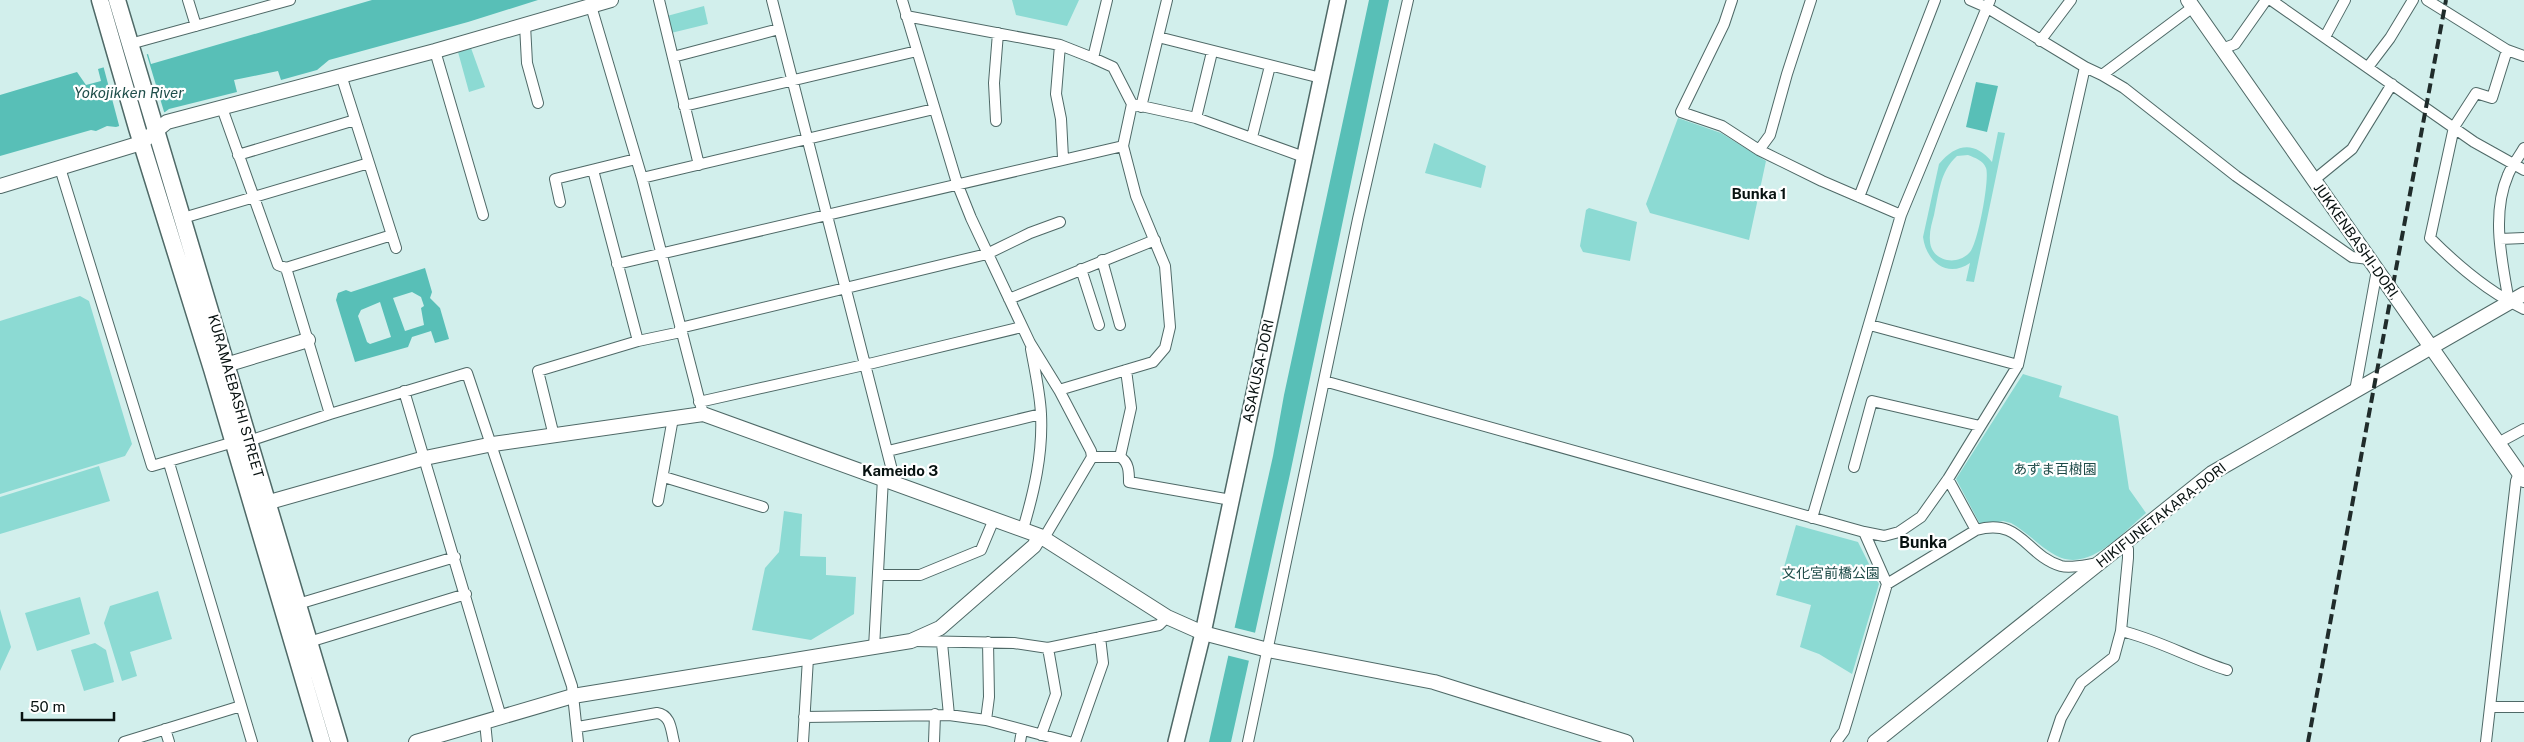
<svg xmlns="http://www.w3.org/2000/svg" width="2524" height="742" font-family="'Public Sans','Noto Sans JP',sans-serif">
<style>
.green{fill:#8cdad3;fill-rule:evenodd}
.water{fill:#58bfb7;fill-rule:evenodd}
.pier{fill:#d2efec}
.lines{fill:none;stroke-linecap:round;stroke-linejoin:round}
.minor-casing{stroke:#4f6967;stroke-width:12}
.tertiary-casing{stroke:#4f6967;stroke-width:16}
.secondary-casing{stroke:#4f6967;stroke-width:18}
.primary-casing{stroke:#4f6967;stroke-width:19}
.minor{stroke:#fff;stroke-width:10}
.tertiary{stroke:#fff;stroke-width:14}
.secondary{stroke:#fff;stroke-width:15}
.primary{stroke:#fff;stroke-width:16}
.rail{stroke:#202c2b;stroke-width:4;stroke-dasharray:10 5;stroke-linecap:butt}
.labels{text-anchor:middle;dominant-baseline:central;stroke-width:4.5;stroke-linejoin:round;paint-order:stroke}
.street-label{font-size:14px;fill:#081211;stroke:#fff}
.park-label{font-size:14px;fill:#1d4b48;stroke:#fff}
.water-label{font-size:15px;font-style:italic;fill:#1f4e4a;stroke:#fff}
.neighbourhood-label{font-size:15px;font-weight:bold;fill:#081211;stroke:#fff}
.quarter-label{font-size:16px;font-weight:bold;fill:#081211;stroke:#fff}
</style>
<rect width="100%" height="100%" fill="#d2efec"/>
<path class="green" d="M 1012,0 L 1079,0 L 1067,26 L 1016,15 Z
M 704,6 L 708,24 L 671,33 L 667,16 Z
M 471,48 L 485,87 L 469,92 L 458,52 Z
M 1678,118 L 1721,133 L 1766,161 L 1749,240 L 1650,213 L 1646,204 Z
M 1998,132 L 2005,133 L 1974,282 L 1966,281 L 1970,263 C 1947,279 1926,261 1923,237 L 1939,164 C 1956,143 1975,141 1992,162 ZM 1968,155 C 1975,158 1983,160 1986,168 C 1990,178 1978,243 1970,252 C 1957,267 1931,261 1930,241 C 1929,232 1932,223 1934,215 C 1939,193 1940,171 1957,156 Z
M 1434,143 L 1486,166 L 1481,188 L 1425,173 Z
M 1589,208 L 1637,222 L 1630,261 L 1583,252 L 1580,246 L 1586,210 Z
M 80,296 L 89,301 L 132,444 L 125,456 L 0,494 L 0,321 Z
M 2023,374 L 2062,386 L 2059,397 L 2118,416 L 2129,489 L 2146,513 C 2122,533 2088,574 2055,555 C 2039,546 2027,532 2011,523 L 2003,521 L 1981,526 L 1956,479 Z
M 99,466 L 110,501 L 0,534 L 0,497 Z
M 784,511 L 802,514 L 800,556 L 826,557 L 826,575 L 856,577 L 854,614 L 811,640 L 752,630 L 765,568 L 779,552 Z
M 1796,525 L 1858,542 L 1879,584 L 1852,674 L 1819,654 L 1800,647 L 1811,605 L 1776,595 Z
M 158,591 L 172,639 L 130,652 L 137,676 L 122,681 L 104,623 L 110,606 Z
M 80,597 L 90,634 L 37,651 L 25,613 Z
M 0,609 L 11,647 L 0,671 Z
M 95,643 L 106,650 L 114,682 L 84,691 L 71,650 Z"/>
<path class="water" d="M 372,0 L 538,0 L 468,22 L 329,60 L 317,70 L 281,80 L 278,71 L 234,80 L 237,92 L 169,109 L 165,112 L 116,127 L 107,126 L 96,131 L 91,130 L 0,156 L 0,95 L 77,72 L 86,85 L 101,81 L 98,69 L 148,54 L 151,64 Z
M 1369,0 L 1389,0 L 1290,474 L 1231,742 L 1209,742 L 1273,456 L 1284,395 Z
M 1976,82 L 1998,86 L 1987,132 L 1966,127 Z
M 425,268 L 432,292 L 430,298 L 440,308 L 449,339 L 435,343 L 431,331 L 412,337 L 408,347 L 355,362 L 336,300 L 338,293 L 346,290 L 351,292 ZM 412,292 L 421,297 L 424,306 L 421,308 L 424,325 L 405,331 L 393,298 ZM 380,302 L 391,337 L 370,344 L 367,342 L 358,316 L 361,310 Z"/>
<path class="pier" d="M 146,52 L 165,115 L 120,129 L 103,65 Z
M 1232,627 L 1256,633 L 1250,661 L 1226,655 Z"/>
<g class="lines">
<g class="minor-casing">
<path id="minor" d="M 188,0 L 196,26
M 659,0 L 699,165
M 772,0 L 895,482
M 902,0 L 957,183 L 971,218 L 1030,343 L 1059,390 L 1091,451 L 1092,457 L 1044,538
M 1732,0 L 1724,24 L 1681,112 L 1722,126 L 1759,150 L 1822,181 L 1901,215
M 1970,0 L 1986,7 L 2085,67
M 2271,0 L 2474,142 L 2524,170
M 2427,0 L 2507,50 L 2524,56
M 591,6 L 642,178 L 703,414
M 906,16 L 1060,45 L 1093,58 L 1113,67 L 1132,104 L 1123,146 L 1136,196 L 1165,266 L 1170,327 L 1165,348 L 1153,362 L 1059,390
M 525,25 L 527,63 L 538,103
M 1158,37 L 1321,78
M 2325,37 L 2345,0
M 2040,41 L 2071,0
M 130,44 L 290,0
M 1060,45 L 1056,94 L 1061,119 L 1063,158
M 2222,49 L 2235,44 L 2266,0
M 2507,50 L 2492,98 L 2476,93 L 2454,127 L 2430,238 C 2458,266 2488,292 2524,309
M 435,51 L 483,215
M 673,57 L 779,29
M 1093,58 L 1107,0
M 2368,67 L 2390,38 L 2413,0
M 341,75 L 396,248
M 2102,75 L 2124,88 L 2236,176 L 2352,257 L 2369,259
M 1132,104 L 1196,118 L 1304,157
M 684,106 L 917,51
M 1141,107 L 1167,0
M 222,108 L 278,265 L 286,268
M 1196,118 L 1212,52
M 996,121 L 994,83 L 998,33
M 1252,137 L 1270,66
M 1759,150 L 1770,135 L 1787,74 L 1811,0
M 238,155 L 355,120
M 60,168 L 152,466 L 234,442
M 642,178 L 934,109
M 2314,180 L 2352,149 L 2392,84
M 1859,197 L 1935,0
M 560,202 L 555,179 L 636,159
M 183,218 L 369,163
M 2500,239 L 2524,238
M 1102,260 L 1120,325
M 617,264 L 1123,146
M 1081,269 L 1099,325
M 1009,299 L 1155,240
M 2509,302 C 2502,262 2491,214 2508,175 C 2512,165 2519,157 2524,148
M 1870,325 L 2018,365
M 680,328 L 987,254 L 1030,233 L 1060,222
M 638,341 L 681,332
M 1324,381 L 1864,532 L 1887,584 L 1848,718 L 1844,731 L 1836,742
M 404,391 L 501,717
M 2355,391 L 2377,270
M 699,402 L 873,363 L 1022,327
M 330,414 L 286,268 L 392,235
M 554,436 L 538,371 L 638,341 L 593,170
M 249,441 L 330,414 L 467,373 L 572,686 L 578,742
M 2498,443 L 2524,429
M 888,451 L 1041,414
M 1092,457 L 1120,457 L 1131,408 L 1126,370
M 1120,457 C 1129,462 1129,472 1129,482 L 1231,500
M 169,463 L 252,742
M 1854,467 L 1872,401 L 1980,426
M 664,477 L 763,507
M 1948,479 L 1976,530
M 658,501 L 673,418
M 1812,518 L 1901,215 L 1990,0
M 1023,529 C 1034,492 1043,454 1041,414 C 1040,393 1035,371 1031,349
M 1864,532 L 1884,536 L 1899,532 L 1921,517 L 1948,479 L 2018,365 L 2085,67 L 2102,75 L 2193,7
M 878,575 L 920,575 L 981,550 L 994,519
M 1887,584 L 1976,530 C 2021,517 2025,555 2061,566 C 2072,569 2089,564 2100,563
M 298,604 L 455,557
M 2121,631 C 2157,639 2191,659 2227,670
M 914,641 L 1014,643 L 1048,648 L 1159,625 L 1167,617
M 309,642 L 466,594
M 942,643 L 949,715
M 874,648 L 883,478
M 2492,707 L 2524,707
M 804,717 L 949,715 L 986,720 L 1069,742
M 986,720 L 989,697 L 988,642
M 485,722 L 487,742
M 578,727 L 657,713 C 671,715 671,730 674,742
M 165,729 L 169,742
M 1041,735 L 1056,694 L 1048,648
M 124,742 L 241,706
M 803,742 L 808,658
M 934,742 L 935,714
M 1020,742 L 1022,730
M 1075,742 L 1103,663 L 1100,637
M 1248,742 L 1358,219 L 1408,0
M 2053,742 L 2061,718 L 2081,683 L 2114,657 L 2121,631 L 2128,558 L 2128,549 L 2124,544
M 2486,742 L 2516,481 L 2519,473"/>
</g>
<g class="tertiary-casing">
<path id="tertiary" d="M 2188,0 L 2524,480
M 0,186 L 141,143 L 167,122 L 435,51 L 611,0
M 216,368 L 308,340
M 259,505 L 425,458 L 493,444 L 703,414 L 1040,536 L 1167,617 L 1203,633 L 1268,650 L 1434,682 L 1626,742
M 416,742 L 573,696 L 911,641 L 940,628 L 1034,546 L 1040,536
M 1875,742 L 2212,473 L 2524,294"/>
</g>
<g class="secondary-casing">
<path id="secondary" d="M 1176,742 L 1203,633 L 1338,0"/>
</g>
<g class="primary-casing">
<path id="primary" d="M 100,0 L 137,128 L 212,369 L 322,742
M 117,0 L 339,742"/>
</g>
<use href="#minor" class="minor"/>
<use href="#tertiary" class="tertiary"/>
<use href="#secondary" class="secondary"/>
<use href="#primary" class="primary"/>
<path class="rail" d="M 2308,742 L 2446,0"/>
</g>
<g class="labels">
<g class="street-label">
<text transform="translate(2356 240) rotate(55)">JUKKENBASHI-DORI</text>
<text transform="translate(1258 371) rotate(-78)">ASAKUSA-DORI</text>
<text transform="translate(236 396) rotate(74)">KURAMAEBASHI STREET</text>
<text transform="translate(2161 515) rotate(-38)">HIKIFUNETAKARA-DORI</text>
</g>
<g class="park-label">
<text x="2055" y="469">あずま百樹園</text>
<text x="1831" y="573">文化宮前橋公園</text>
</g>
<g class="water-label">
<text x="129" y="92">Yokojikken River</text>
</g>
<g class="neighbourhood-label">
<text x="1759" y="193">Bunka 1</text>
<text x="900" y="470">Kameido 3</text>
</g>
<g class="quarter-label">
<text x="1923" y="542">Bunka</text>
</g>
</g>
<path d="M22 712v8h92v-8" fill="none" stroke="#081211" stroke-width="2.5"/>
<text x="30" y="712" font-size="15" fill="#081211" stroke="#ffffff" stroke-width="4" paint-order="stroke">50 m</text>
</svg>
